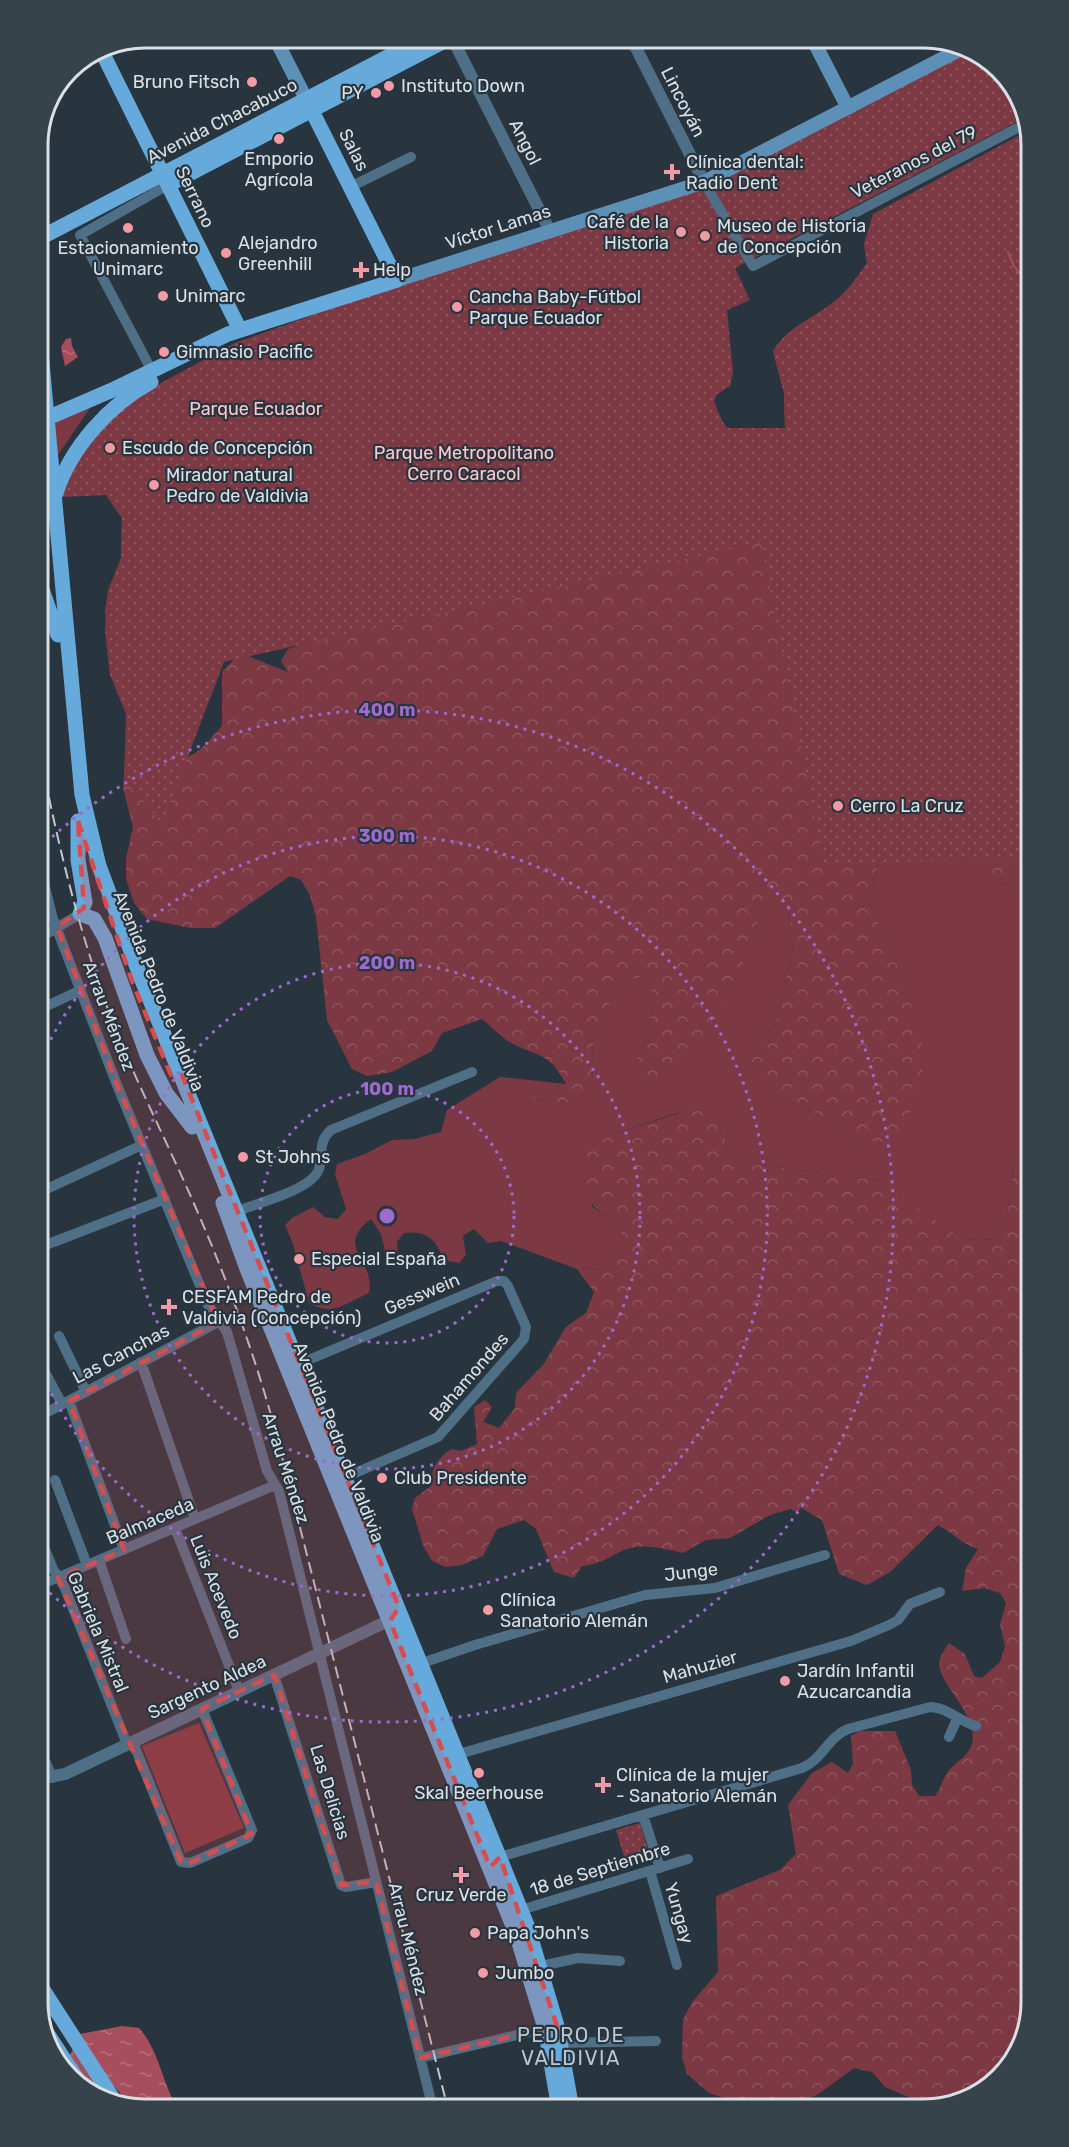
<svg xmlns="http://www.w3.org/2000/svg" width="1069" height="2147" font-family="Rubik,sans-serif">
<style>
.grass{fill:#7c3944}
.forest{fill:url(#forest-crowns)}
.park{fill:url(#park-dots)}
.water{fill:url(#water-ripples)}
.lines{fill:none;stroke-linecap:round;stroke-linejoin:round}
.stream{stroke:#a74e5c;stroke-width:2}
.minor{stroke:#4f6f87;stroke-width:10}
.tertiary{stroke:#4f6f87;stroke-width:12}
.secondary{stroke:#5c90b7;stroke-width:14}
.primary{stroke:#66a9db;stroke-width:15}
.rail{stroke:#c0c8ce;stroke-width:2;stroke-dasharray:12 6;stroke-linecap:butt}
.primary-bridge{stroke:#66a9db;stroke-width:15}
.marked{fill:#d74d4e;fill-opacity:0.2;stroke:#d74d4e;stroke-width:4.5;stroke-dasharray:12 8;stroke-linejoin:round}
.ring{fill:none;stroke:#9c6bcd;stroke-width:3;stroke-dasharray:3 6}
.poi-dot{fill:#f49aa5;stroke:#29353e;stroke-width:2}
.labels{text-anchor:middle;dominant-baseline:central;stroke-width:4.5;stroke-linejoin:round;paint-order:stroke}
.poi-label{font-size:18px;fill:#d9e0e6;stroke:#29353e;text-anchor:start}
.street-label{font-size:18px;fill:#d9e0e6;stroke:#29353e}
.park-label{font-size:18px;fill:#fcc8cd;stroke:#29353e}
.neighbourhood-label{font-size:20px;letter-spacing:1.5px;fill:#b8c7d2;stroke:#29353e}
.rim{fill:none;stroke:#d9e0e6;stroke-width:3}
.centre{fill:#9c6bcd;stroke:#29353e;stroke-width:3}
.ring-label{font-size:18px;text-anchor:middle;font-weight:bold;fill:#9c6bcd;stroke:#29353e;stroke-width:4.5;stroke-linejoin:round;paint-order:stroke}
</style>
<defs>
<pattern id="forest-crowns" width="20" height="18" patternUnits="userSpaceOnUse" patternTransform="scale(1.5)"><rect width="20" height="18" fill="#7c3944"/><path d="M2 6a3 3 0 1 1 6 0M12 15a3 3 0 1 1 6 0" fill="none" stroke="#8e555f"/></pattern>
<pattern id="park-dots" width="8" height="8" patternUnits="userSpaceOnUse" patternTransform="scale(1.5)"><rect width="8" height="8" fill="#7c3944"/><path d="M2 2h.1M6 6h.1" fill="none" stroke="#8e555f" stroke-width="1.8" stroke-linecap="round"/></pattern>
<pattern id="water-ripples" width="26" height="14" patternUnits="userSpaceOnUse" patternTransform="scale(1.5)"><rect width="26" height="14" fill="#a74e5c"/><path d="M2 4q2-2 4 0t4 0M15 11q2-2 4 0t4 0" fill="none" stroke="#b6707b"/></pattern>
</defs>
<rect width="100%" height="100%" fill="#29353e"/>
<path class="grass" d="M 92,405 L 54,461 L 51,424 Z
M 862,770 L 1003,885 L 1031,872 L 1031,1156 L 1015,1164 C 1009,1192 1011,1215 997,1240 L 960,1238 L 881,1181 L 744,1163 L 727,1152 L 725,1142 L 728,1123 L 677,1113 L 612,1135 L 592,1206 L 620,1227 L 625,1247 L 604,1268 L 577,1269 L 501,1241 L 488,1243 L 474,1229 L 463,1236 L 466,1255 L 459,1263 L 444,1260 C 436,1240 427,1230 404,1233 L 397,1242 L 398,1259 L 393,1263 L 387,1259 L 381,1234 L 371,1219 C 333,1248 376,1259 369,1293 C 345,1303 334,1317 309,1303 L 293,1244 L 285,1225 L 292,1218 L 313,1207 L 325,1217 L 338,1219 L 346,1209 L 335,1174 L 337,1164 L 365,1154 L 392,1140 L 415,1139 L 441,1132 L 447,1110 L 500,1077 L 566,1084 L 531,1097 L 554,1105 L 592,1082 L 594,1038 L 616,990 L 628,980 L 646,976 L 655,999 L 646,1038 L 629,1077 L 754,936 L 760,912 L 768,902 L 789,910 L 793,950 L 775,1026 L 752,1045 L 777,1095 L 827,1119 L 856,1140 L 909,997 L 889,942 L 869,904 L 878,862 L 860,820 Z
M 199,1723 L 244,1828 L 185,1853 L 142,1746 Z"/>
<path class="forest" d="M 864,244 L 1031,841 L 1031,872 L 1003,885 L 971,867 L 939,816 L 860,820 L 878,862 L 869,904 L 889,942 L 909,997 L 922,1044 L 922,1094 L 888,1142 L 856,1140 L 827,1119 L 777,1095 L 748,1072 L 752,1045 L 775,1026 L 793,950 L 789,911 L 768,902 C 757,915 757,929 751,944 C 731,993 709,1047 663,1077 C 656,1081 645,1082 636,1084 L 629,1076 L 646,1038 L 655,999 L 646,976 L 629,980 L 616,990 L 594,1038 L 592,1082 L 584,1102 L 554,1105 L 530,1097 L 566,1084 C 549,1052 540,1058 511,1043 C 501,1037 491,1026 482,1019 L 442,1033 L 432,1051 L 392,1072 L 367,1076 L 352,1069 L 327,1020 L 316,917 L 310,895 L 301,880 L 290,876 L 215,928 L 190,928 L 147,919 L 134,903 L 126,879 L 126,858 L 133,827 L 123,788 L 124,777 C 147,764 173,765 195,753 C 205,747 214,734 222,726 L 222,672 L 240,653 L 288,672 L 281,661 L 288,649 L 318,639 L 110,675 L 105,611 L 108,591 L 121,558 L 122,518 L 106,495 L 728,341 L 733,372 L 730,386 L 717,394 L 714,400 C 719,418 727,424 727,443 L 785,428 L 784,393 L 773,351 C 788,327 812,319 834,302 C 848,291 857,277 867,263 Z
M 707,1104 L 728,1123 L 725,1142 L 727,1152 L 744,1163 L 882,1181 L 960,1238 L 997,1240 C 1011,1215 1009,1192 1015,1164 L 1031,1156 L 1031,2002 L 1013,2062 L 965,2101 L 937,2107 L 918,2101 L 885,2087 L 872,2072 L 854,2068 L 820,2093 L 789,2109 L 759,2109 L 709,2093 L 687,2074 L 682,2057 L 683,2019 L 693,2001 L 718,1972 L 716,1896 L 780,1870 L 796,1854 L 788,1805 L 812,1773 L 832,1762 L 848,1773 L 853,1764 L 851,1736 L 860,1731 L 895,1731 L 911,1770 L 912,1785 L 919,1796 L 935,1796 C 942,1787 943,1776 951,1768 C 958,1760 968,1757 972,1744 C 979,1715 939,1684 939,1664 C 939,1657 945,1649 949,1643 L 965,1654 L 974,1676 L 982,1678 L 1000,1662 L 1005,1646 L 1000,1625 L 1006,1603 L 1000,1593 L 984,1588 L 962,1591 L 966,1568 L 978,1549 C 963,1545 952,1532 938,1525 L 890,1572 L 867,1585 L 839,1574 L 822,1520 L 801,1508 L 797,1513 L 791,1509 L 770,1515 L 730,1538 L 706,1540 L 683,1553 C 663,1549 642,1542 622,1551 C 604,1559 604,1563 582,1566 L 574,1578 L 554,1572 L 536,1529 L 524,1520 L 497,1529 L 483,1556 L 462,1565 L 445,1567 L 432,1561 L 423,1545 L 412,1509 L 415,1498 L 431,1486 C 432,1467 436,1459 452,1449 L 461,1451 L 477,1444 L 474,1407 L 485,1400 L 492,1407 L 483,1422 L 499,1428 L 515,1408 L 516,1393 L 543,1365 L 566,1327 L 586,1313 L 594,1292 L 577,1269 L 604,1268 L 624,1247 L 620,1227 C 583,1199 578,1196 587,1149 L 612,1135 Z"/>
<path class="park" d="M 968,51 L 989,60 L 1023,104 L 1026,117 L 735,268 L 750,300 L 727,310 L 733,372 L 730,386 L 717,394 L 714,400 L 718,415 L 727,428 L 785,428 L 784,393 L 773,351 C 788,327 812,319 834,302 C 848,291 857,277 867,263 L 864,244 L 873,214 L 1020,135 L 1029,135 L 1031,858 L 824,864 L 761,542 L 224,662 L 162,824 L 124,777 L 126,714 L 110,675 L 105,631 L 108,591 L 121,558 L 122,518 L 106,495 L 61,497 L 87,442 L 135,397 L 235,343 L 391,287 L 691,192 Z
M 640,1823 L 651,1860 L 627,1867 L 616,1830 Z"/>
<path class="water" d="M 71,338 L 72,346 L 78,357 L 65,366 L 61,347 L 66,339 Z
M 122,2026 L 139,2028 C 159,2050 162,2083 178,2109 C 140,2109 140,2116 114,2086 L 101,2085 L 89,2091 L 70,2055 L 80,2034 Z"/>
<g class="lines">
<path class="stream" d="M 1008,252 L 1014,266 L 1029,285"/>
<path class="minor" d="M 704,182 L 753,266 L 1027,123
M 350,187 L 411,157
M 152,371 L 80,235 L 168,185
M 38,860 L 53,919 L 117,1085 L 208,1305 L 227,1332 L 267,1471 L 279,1491 L 433,2109
M 38,939 L 80,914
M 38,1010 L 81,990
M 38,1193 L 142,1145
M 237,1211 C 258,1203 312,1190 319,1169 C 324,1154 317,1142 331,1130 L 472,1072
M 38,1248 L 165,1199
M 59,1336 L 86,1392
M 38,1359 L 62,1404
M 141,1362 L 195,1519
M 294,1366 L 497,1281 L 504,1281 L 508,1286 L 526,1327 L 524,1339 L 438,1437 L 346,1477
M 69,1401 L 124,1550
M 38,1417 L 220,1321
M 55,1480 L 87,1565
M 175,1528 L 239,1691
M 38,1533 L 53,1569 L 64,1586 L 127,1744
M 99,1560 L 126,1639
M 38,1586 L 275,1485
M 422,1663 L 475,1645 L 645,1595 L 715,1588 L 825,1555
M 274,1675 L 341,1885 L 346,1887 L 376,1882
M 949,1737 L 957,1719
M 133,1742 L 181,1862 L 190,1863 L 248,1838 L 252,1830 L 202,1709
M 38,1746 L 53,1778
M 459,1754 L 851,1641 L 889,1625 L 898,1620 L 910,1604 L 940,1592
M 643,1815 L 660,1868
M 500,1857 L 802,1768 C 822,1760 828,1737 848,1729 L 930,1707 C 947,1707 960,1722 976,1726
M 650,1871 L 677,1965
M 521,1910 L 688,1859
M 541,1966 L 578,1958 L 620,1961
M 561,2043 L 656,2041
M 420,2058 L 551,2027"/>
<path class="tertiary" d="M 452,38 L 550,231
M 631,38 L 704,182
M 38,1779 L 65,1774 L 390,1620"/>
<path class="secondary" d="M 275,38 L 306,99
M 812,38 L 848,108
M 397,280 L 704,182 L 961,49"/>
<path class="primary" d="M 100,48 L 240,330
M 168,185 L 450,38
M 38,239 L 424,38
M 38,320 L 82,795 L 99,866 L 141,978 L 527,1925 L 557,2026 L 572,2109
M 110,391 L 228,334 L 397,280 L 306,99
M 56,493 C 71,447 109,405 151,382
M 38,578 L 58,635
M 78,821 L 78,860 L 85,902 L 80,914 L 94,919 L 105,938 L 147,1055 L 166,1093 L 192,1127
M 223,1203 L 247,1269 L 517,1936 L 545,2028 L 559,2109
M 38,1982 L 114,2100
M 43,2027 L 83,2088"/>
<path class="rail" d="M 38,744 C 57,841 79,935 115,1028 C 139,1088 169,1146 195,1206 C 229,1284 258,1363 279,1445 L 448,2109"/>
<path class="primary-bridge" d="M 38,422 L 110,391"/>
</g>
<path class="marked" d="M 78,821 L 132,981 L 171,1075 L 182,1075 L 399,1607 L 390,1621 L 490,1867 L 500,1857 L 557,2026 L 420,2058 L 376,1882 L 341,1885 L 274,1675 L 202,1709 L 252,1834 L 190,1863 L 181,1862 L 58,1578 L 124,1550 L 69,1401 L 218,1322 L 117,1085 L 57,927 L 84,908 Z"/>
<g class="ring">
<circle cx="387" cy="1216" r="127"/>
<circle cx="387" cy="1216" r="253"/>
<path d="M39 1064A380 380 0 1 1 39 1368"/>
<path d="M39 849A506 506 0 1 1 39 1583"/>
</g>
<g class="poi-dot">
<circle cx="252" cy="82" r="6"/>
<circle cx="389" cy="86" r="6"/>
<circle cx="376" cy="93" r="6"/>
<circle cx="279" cy="139" r="6"/>
<path d="M669 163h6v6h6v6h-6v6h-6v-6h-6v-6h6z"/>
<circle cx="128" cy="228" r="6"/>
<circle cx="681" cy="232" r="6"/>
<circle cx="705" cy="236" r="6"/>
<circle cx="226" cy="253" r="6"/>
<path d="M358 261h6v6h6v6h-6v6h-6v-6h-6v-6h6z"/>
<circle cx="163" cy="296" r="6"/>
<circle cx="457" cy="307" r="6"/>
<circle cx="164" cy="352" r="6"/>
<circle cx="110" cy="448" r="6"/>
<circle cx="154" cy="485" r="6"/>
<circle cx="838" cy="806" r="6"/>
<circle cx="243" cy="1157" r="6"/>
<circle cx="299" cy="1259" r="6"/>
<path d="M166 1298h6v6h6v6h-6v6h-6v-6h-6v-6h6z"/>
<circle cx="382" cy="1478" r="6"/>
<circle cx="488" cy="1610" r="6"/>
<circle cx="785" cy="1681" r="6"/>
<circle cx="479" cy="1773" r="6"/>
<path d="M600 1776h6v6h6v6h-6v6h-6v-6h-6v-6h6z"/>
<path d="M458 1866h6v6h6v6h-6v6h-6v-6h-6v-6h6z"/>
<circle cx="475" cy="1933" r="6"/>
<circle cx="483" cy="1973" r="6"/>
</g>
<g class="labels">
<g class="poi-label">
<text x="240" y="82" text-anchor="end">Bruno Fitsch</text>
<text x="401" y="86">Instituto Down</text>
<text x="364" y="93" text-anchor="end">PY</text>
<text x="279" y="159" text-anchor="middle">Emporio<tspan x="279" dy="21">Agrícola</tspan></text>
<text x="686" y="162">Clínica dental:<tspan x="686" dy="21">Radio Dent</tspan></text>
<text x="669" y="222" text-anchor="end">Café de la<tspan x="669" dy="21">Historia</tspan></text>
<text x="717" y="226">Museo de Historia<tspan x="717" dy="21">de Concepción</tspan></text>
<text x="238" y="243">Alejandro<tspan x="238" dy="21">Greenhill</tspan></text>
<text x="128" y="248" text-anchor="middle">Estacionamiento<tspan x="128" dy="21">Unimarc</tspan></text>
<text x="373" y="270">Help</text>
<text x="175" y="296">Unimarc</text>
<text x="469" y="297">Cancha Baby-Fútbol<tspan x="469" dy="21">Parque Ecuador</tspan></text>
<text x="176" y="352">Gimnasio Pacific</text>
<text x="122" y="448">Escudo de Concepción</text>
<text x="166" y="475">Mirador natural<tspan x="166" dy="21">Pedro de Valdivia</tspan></text>
<text x="850" y="806">Cerro La Cruz</text>
<text x="255" y="1157">St Johns</text>
<text x="311" y="1259">Especial España</text>
<text x="182" y="1297">CESFAM Pedro de<tspan x="182" dy="21">Valdivia (Concepción)</tspan></text>
<text x="394" y="1478">Club Presidente</text>
<text x="500" y="1600">Clínica<tspan x="500" dy="21">Sanatorio Alemán</tspan></text>
<text x="797" y="1671">Jardín Infantil<tspan x="797" dy="21">Azucarcandia</tspan></text>
<text x="616" y="1775">Clínica de la mujer<tspan x="616" dy="21">- Sanatorio Alemán</tspan></text>
<text x="479" y="1793" text-anchor="middle">Skal Beerhouse</text>
<text x="461" y="1895" text-anchor="middle">Cruz Verde</text>
<text x="487" y="1933">Papa John's</text>
<text x="495" y="1973">Jumbo</text>
</g>
<g class="street-label">
<text transform="translate(683 102) rotate(63)">Lincoyán</text>
<text transform="translate(222 121) rotate(-27)">Avenida Chacabuco</text>
<text transform="translate(525 142) rotate(63)">Angol</text>
<text transform="translate(354 150) rotate(63)">Salas</text>
<text transform="translate(914 162) rotate(-27)">Veteranos del 79</text>
<text transform="translate(195 197) rotate(64)">Serrano</text>
<text transform="translate(498 227) rotate(-18)">Víctor Lamas</text>
<text transform="translate(159 991) rotate(68)">Avenida Pedro de Valdivia</text>
<text transform="translate(109 1016) rotate(69)">Arrau Méndez</text>
<text transform="translate(422 1294) rotate(-23)">Gesswein</text>
<text transform="translate(121 1354) rotate(-28)">Las Canchas</text>
<text transform="translate(469 1377) rotate(-49)">Bahamondes</text>
<text transform="translate(339 1442) rotate(68)">Avenida Pedro de Valdivia</text>
<text transform="translate(286 1468) rotate(72)">Arrau Méndez</text>
<text transform="translate(150 1521) rotate(-23)">Balmaceda</text>
<text transform="translate(691 1572) rotate(-7)">Junge</text>
<text transform="translate(216 1587) rotate(68)">Luis Acevedo</text>
<text transform="translate(98 1632) rotate(67)">Gabriela Mistral</text>
<text transform="translate(700 1667) rotate(-16)">Mahuzier</text>
<text transform="translate(207 1687) rotate(-25)">Sargento Aldea</text>
<text transform="translate(330 1792) rotate(73)">Las Delicias</text>
<text transform="translate(600 1869) rotate(-17)">18 de Septiembre</text>
<text transform="translate(679 1913) rotate(74)">Yungay</text>
<text transform="translate(408 1939) rotate(76)">Arrau Méndez</text>
</g>
<g class="park-label">
<text x="256" y="409">Parque Ecuador</text>
<text x="464" y="453">Parque Metropolitano<tspan x="464" dy="21">Cerro Caracol</tspan></text>
</g>
<g class="neighbourhood-label">
<text x="571" y="2035">PEDRO DE<tspan x="571" dy="23">VALDIVIA</tspan></text>
</g>
</g>
<path d="M0 0H1069V2147H0ZM145 48H924A97 97 0 0 1 1021 145V2002A97 97 0 0 1 924 2099H145A97 97 0 0 1 48 2002V145A97 97 0 0 1 145 48Z" fill="#37434b" fill-rule="evenodd"/>
<path class="rim" d="M145 48H924A97 97 0 0 1 1021 145V2002A97 97 0 0 1 924 2099H145A97 97 0 0 1 48 2002V145A97 97 0 0 1 145 48Z"/>
<circle cx="387" cy="1216" r="9" class="centre"/>
<g class="ring-label">
<text x="387" y="716">400 m</text>
<text x="387" y="842">300 m</text>
<text x="387" y="969">200 m</text>
<text x="387" y="1095">100 m</text>
</g>
</svg>
